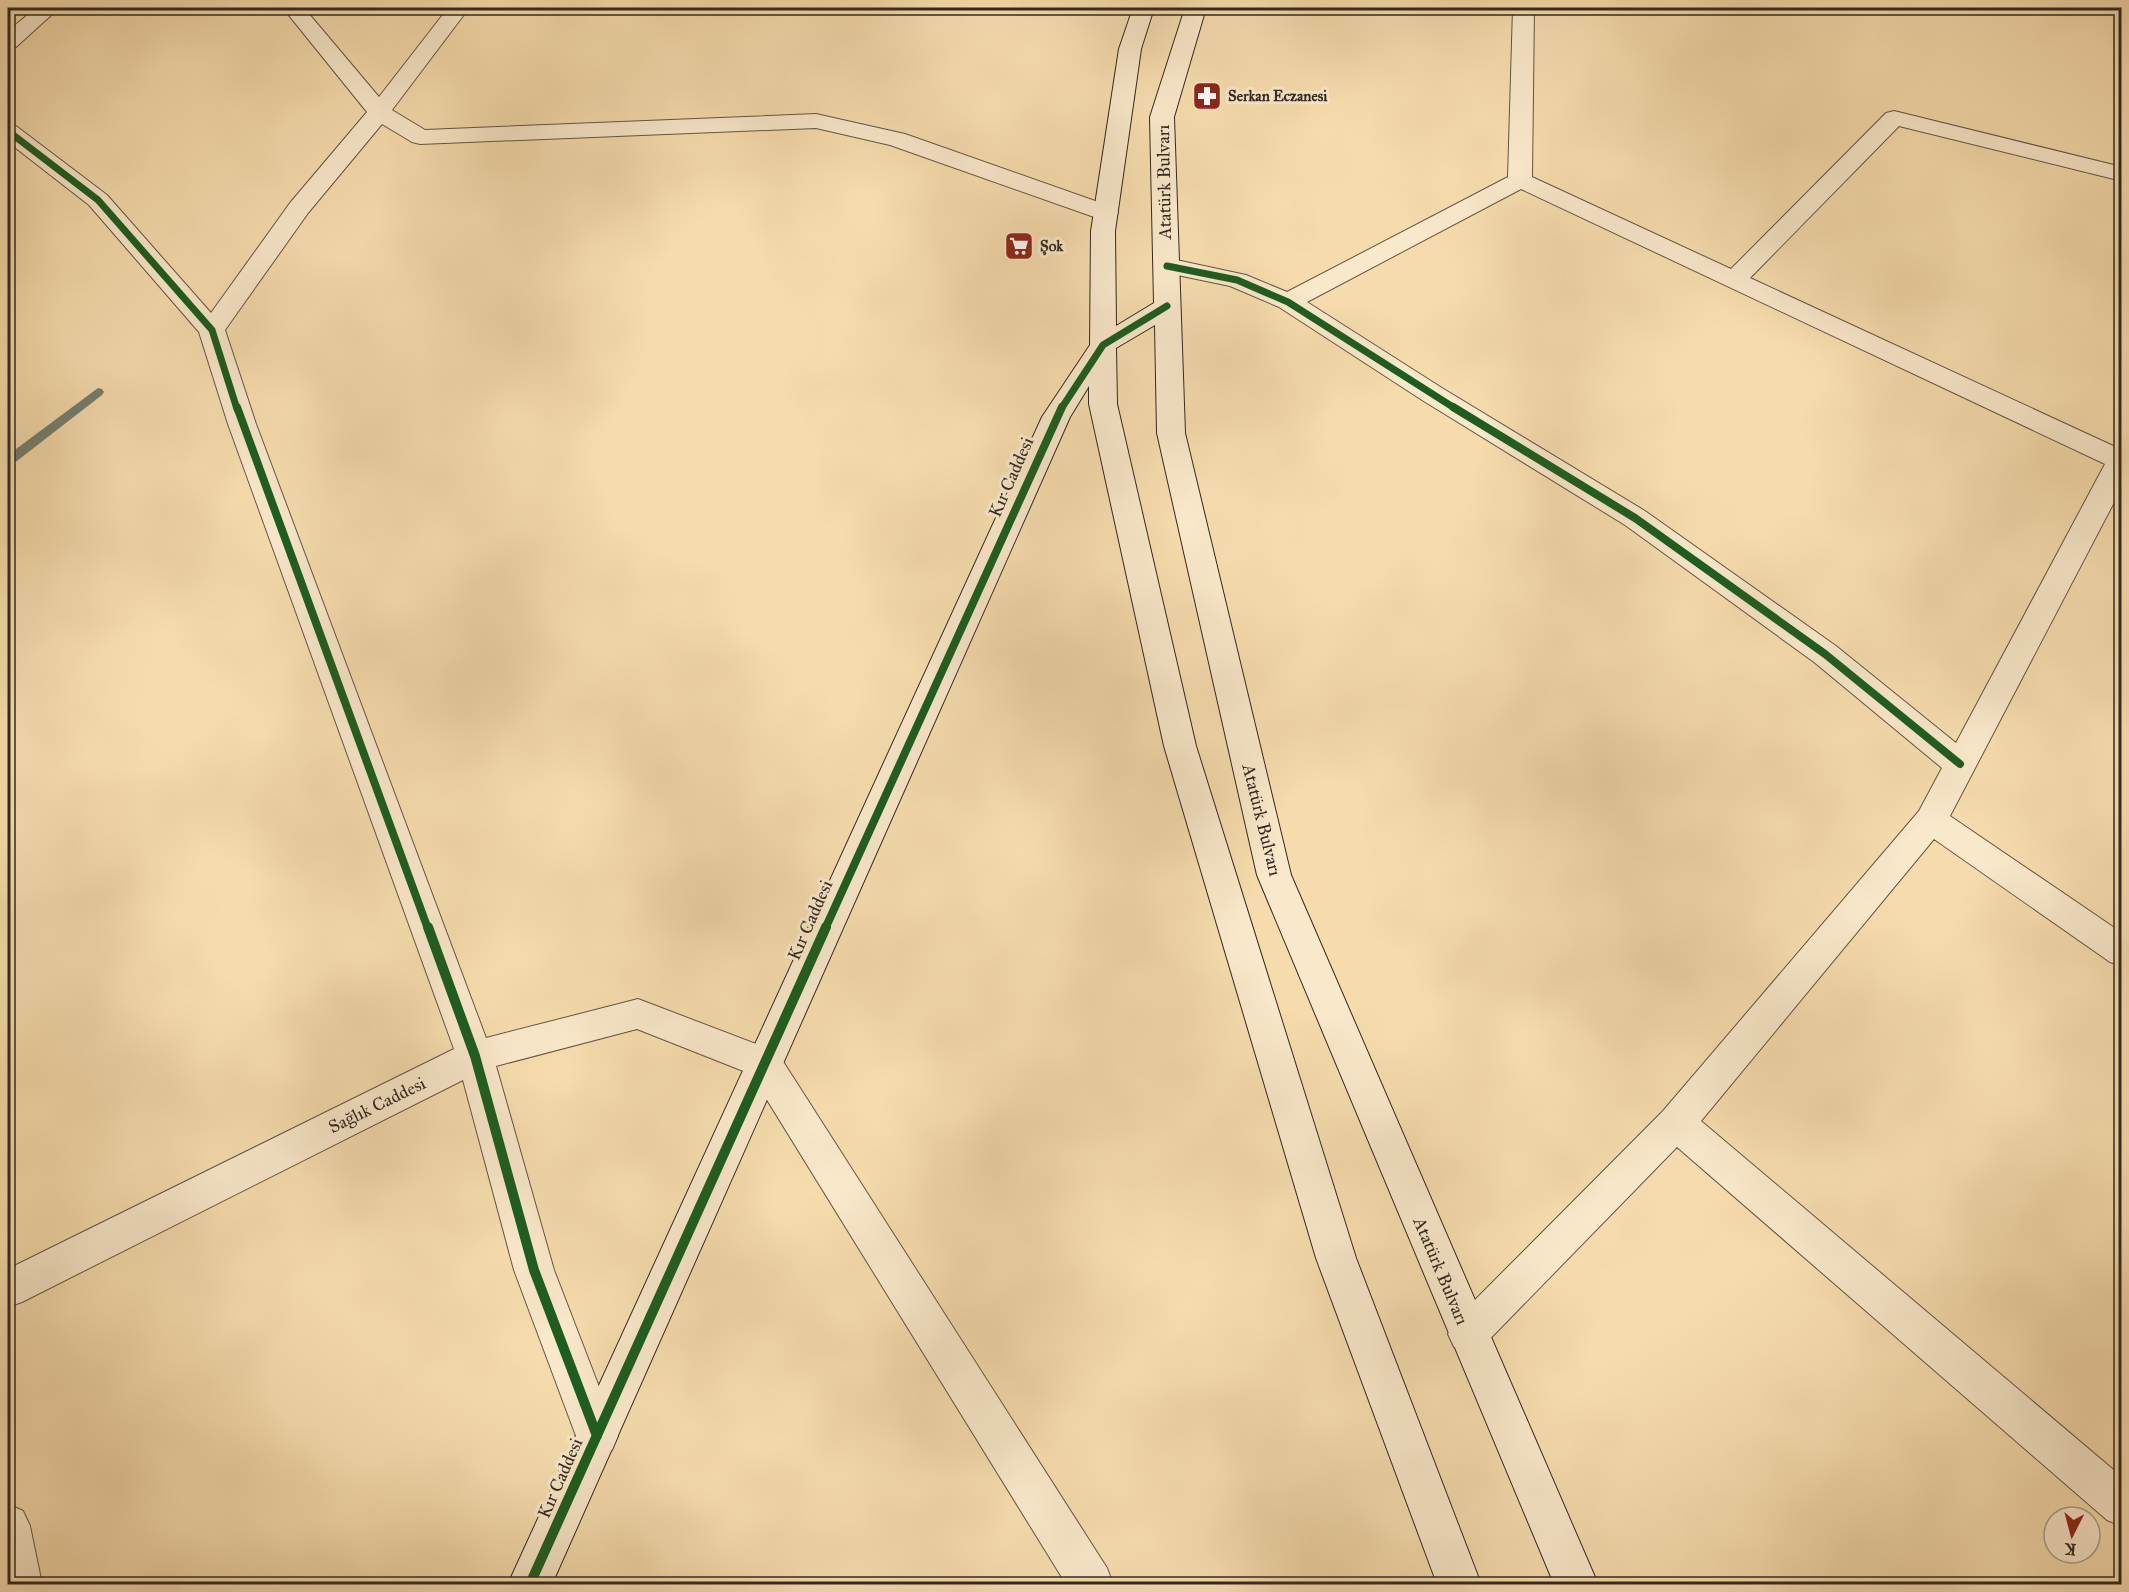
<svg xmlns="http://www.w3.org/2000/svg" width="2129" height="1592" font-family="'IM FELL Great Primer',serif">
<style>
.lines{fill:none;stroke-linecap:round;stroke-linejoin:round}
.stream{fill:#738171;fill-rule:evenodd}
.street-casing{stroke:#645544;stroke-width:2}
.secondary-casing{stroke:#332821;stroke-width:2}
.street{fill:#f9e8ca;fill-rule:evenodd}
.secondary{fill:#f9e8ca;fill-rule:evenodd}
.cycleway-far2-casing{stroke:#f9e8ca;stroke-width:10}
.cycleway-far1-casing{stroke:#f9e8ca;stroke-width:12}
.cycleway-casing{stroke:#f9e8ca;stroke-width:14}
.cycleway-far2{stroke:#1b5e20;stroke-width:7}
.cycleway-far1{stroke:#1b5e20;stroke-width:8}
.cycleway{stroke:#1b5e20;stroke-width:10}
.labels{text-anchor:middle;dominant-baseline:central;stroke-width:6;stroke-linejoin:round;paint-order:stroke}
.far-poi-label{font-size:15px;font-weight:bold;fill:#332821;stroke:#f9e8ca;text-anchor:start}
.street-label{font-size:18px;fill:#332821;stroke:#f9e8ca}
</style>
<rect width="100%" height="100%" fill="#f6dcad"/>
<filter id="stains"><feTurbulence type="fractalNoise" baseFrequency=".00333" numOctaves="4"/><feColorMatrix values="0 0 0 0 .2 0 0 0 0 .09 0 0 0 0 .02 0 0 0 .5 -.17"/></filter>
<radialGradient id="worn" r=".72"><stop offset=".6" stop-color="#630" stop-opacity="0"/><stop offset="1" stop-color="#630" stop-opacity=".3"/></radialGradient>
<g class="lines">
<path class="stream" d="M 98,388 L 102,389 L 104,392 L 102,395 L 13,464 L 8,465 L 8,455 Z"/>
<g class="street-casing">
<path id="street" d="M 36,8 L 59,8 L 16,47 L 8,48 L 8,31 Z
M 283,8 L 304,8 L 379,97 L 448,8 L 469,8 L 392,110 L 425,130 L 816,114 L 905,134 L 1115,208 L 1118,213 L 1115,218 L 1106,220 L 1097,218 L 890,145 L 816,128 L 420,144 L 412,142 L 382,124 L 308,213 L 225,330 L 256,424 L 486,1038 L 638,999 L 777,1052 L 1107,1568 L 1113,1584 L 1066,1584 L 751,1074 L 637,1029 L 496,1066 L 554,1270 L 618,1436 L 612,1450 L 597,1456 L 582,1450 L 576,1436 L 514,1270 L 463,1080 L 22,1302 L 8,1307 L 8,1269 L 454,1049 L 228,424 L 199,332 L 89,205 L 8,142 L 8,124 L 16,126 L 107,195 L 211,313 L 290,203 L 367,112 Z
M 1513,8 L 1534,8 L 1532,177 L 1731,269 L 1886,113 L 1894,111 L 2122,167 L 2122,181 L 1899,126 L 1750,278 L 2122,450 L 2122,487 L 1950,816 L 2122,933 L 2122,966 L 2110,962 L 1934,839 L 1701,1121 L 2122,1477 L 2122,1526 L 2107,1520 L 1677,1147 L 1482,1347 L 1468,1353 L 1454,1347 L 1448,1334 L 1454,1321 L 1663,1111 L 1919,811 L 1942,768 L 1814,662 L 1625,525 L 1422,400 L 1279,307 L 1230,286 L 1158,271 L 1154,266 L 1158,261 L 1167,258 L 1246,275 L 1287,292 L 1508,177 ZM 1521,189 L 2105,464 L 1956,743 L 1836,646 L 1645,511 L 1442,388 L 1307,302 Z
M 8,1504 L 23,1511 L 30,1526 L 42,1584 L 8,1584 Z"/>
</g>
<g class="secondary-casing">
<path id="secondary" d="M 1133,8 L 1154,8 L 1141,49 L 1115,231 L 1116,326 L 1154,303 L 1150,117 L 1185,8 L 1206,8 L 1174,117 L 1185,433 L 1291,875 L 1598,1584 L 1554,1584 L 1257,875 L 1157,433 L 1155,325 L 1116,348 L 1117,404 L 1196,746 L 1356,1258 L 1481,1584 L 1437,1584 L 1316,1258 L 1164,746 L 1089,404 L 1089,386 L 1070,417 L 552,1584 L 508,1584 L 1042,417 L 1090,345 L 1091,231 L 1119,49 Z"/>
</g>
<use href="#street" class="street"/>
<use href="#secondary" class="secondary"/>
<g class="cycleway-far2-casing">
<path id="cycleway-far2" d="M 8,131 L 98,200 L 212,330 L 237,409
M 1167,266 L 1237,280 L 1288,302 L 1456,409
M 1061,409 L 1103,345 L 1167,306"/>
</g>
<g class="cycleway-far1-casing">
<path id="cycleway-far1" d="M 237,407 L 428,929
M 1453,407 L 1635,518 L 1825,654 L 1960,764
M 825,929 L 1062,407"/>
</g>
<g class="cycleway-casing">
<path id="cycleway" d="M 428,927 L 475,1056 L 534,1270 L 597,1436
M 530,1584 L 826,927"/>
</g>
<use href="#cycleway-far2" class="cycleway-far2"/>
<use href="#cycleway-far1" class="cycleway-far1"/>
<use href="#cycleway" class="cycleway"/>
</g>
<defs>
<g id="pharmacy-square" transform="scale(1.5)"><rect x="-9" y="-9" width="18" height="18" rx="4" fill="#8f2418" stroke="#f9e8ca"/><path d="M-2-6h4v4h4v4h-4v4h-4v-4h-4v-4h4Z" fill="#fff"/></g>
<g id="supermarket-square" transform="scale(1.5)"><rect x="-9" y="-9" width="18" height="18" rx="4" fill="#8f2418" stroke="#f9e8ca"/><path d="M-6-5.5h2.5l.6 2H6L4.5 2H-2.5L-4.4-4H-6ZM-1.5 3.2a1.3 1.3 0 1 0 .1 0ZM3 3.2a1.3 1.3 0 1 0 .1 0Z" fill="#fff"/></g>
</defs>
<g fill-rule="evenodd">
<use href="#pharmacy-square" x="1207" y="96"/>
<use href="#supermarket-square" x="1019" y="246"/>
</g>
<g class="labels">
<g class="far-poi-label">
<text x="1228" y="96">Serkan Eczanesi</text>
<text x="1040" y="246">Şok</text>
</g>
<g class="street-label">
<text transform="translate(1164 182) rotate(-91)">Atatürk Bulvarı</text>
<text transform="translate(1011 477) rotate(-66)">Kır Caddesi</text>
<text transform="translate(1262 820) rotate(76)">Atatürk Bulvarı</text>
<text transform="translate(810 920) rotate(-66)">Kır Caddesi</text>
<text transform="translate(377 1105) rotate(-26)">Sağlık Caddesi</text>
<text transform="translate(1441 1271) rotate(67)">Atatürk Bulvarı</text>
<text transform="translate(560 1478) rotate(-66)">Kır Caddesi</text>
</g>
</g>
<rect width="2129" height="1592" fill="none" stroke="#f6dcad" stroke-width="30"/>
<rect x="9" y="9" width="2111" height="1574" fill="none" stroke="#332821" stroke-width="3"/>
<rect x="15" y="15" width="2099" height="1562" fill="none" stroke="#332821" stroke-width="1.5"/>
<g transform="translate(2072 1535) rotate(186)"><circle r="28" fill="#f9e8ca" stroke="#aa9b86" stroke-width="1.5"/>
<path d="M0-4.5L10 22L0 15L-10 22Z" fill="#8f2418"/>
<text y="-9" font-size="16" font-weight="bold" text-anchor="middle" fill="#332821">K</text>
</g>
<rect width="100%" height="100%" filter="url(#stains)"/>
<rect width="100%" height="100%" fill="url(#worn)"/>
</svg>
